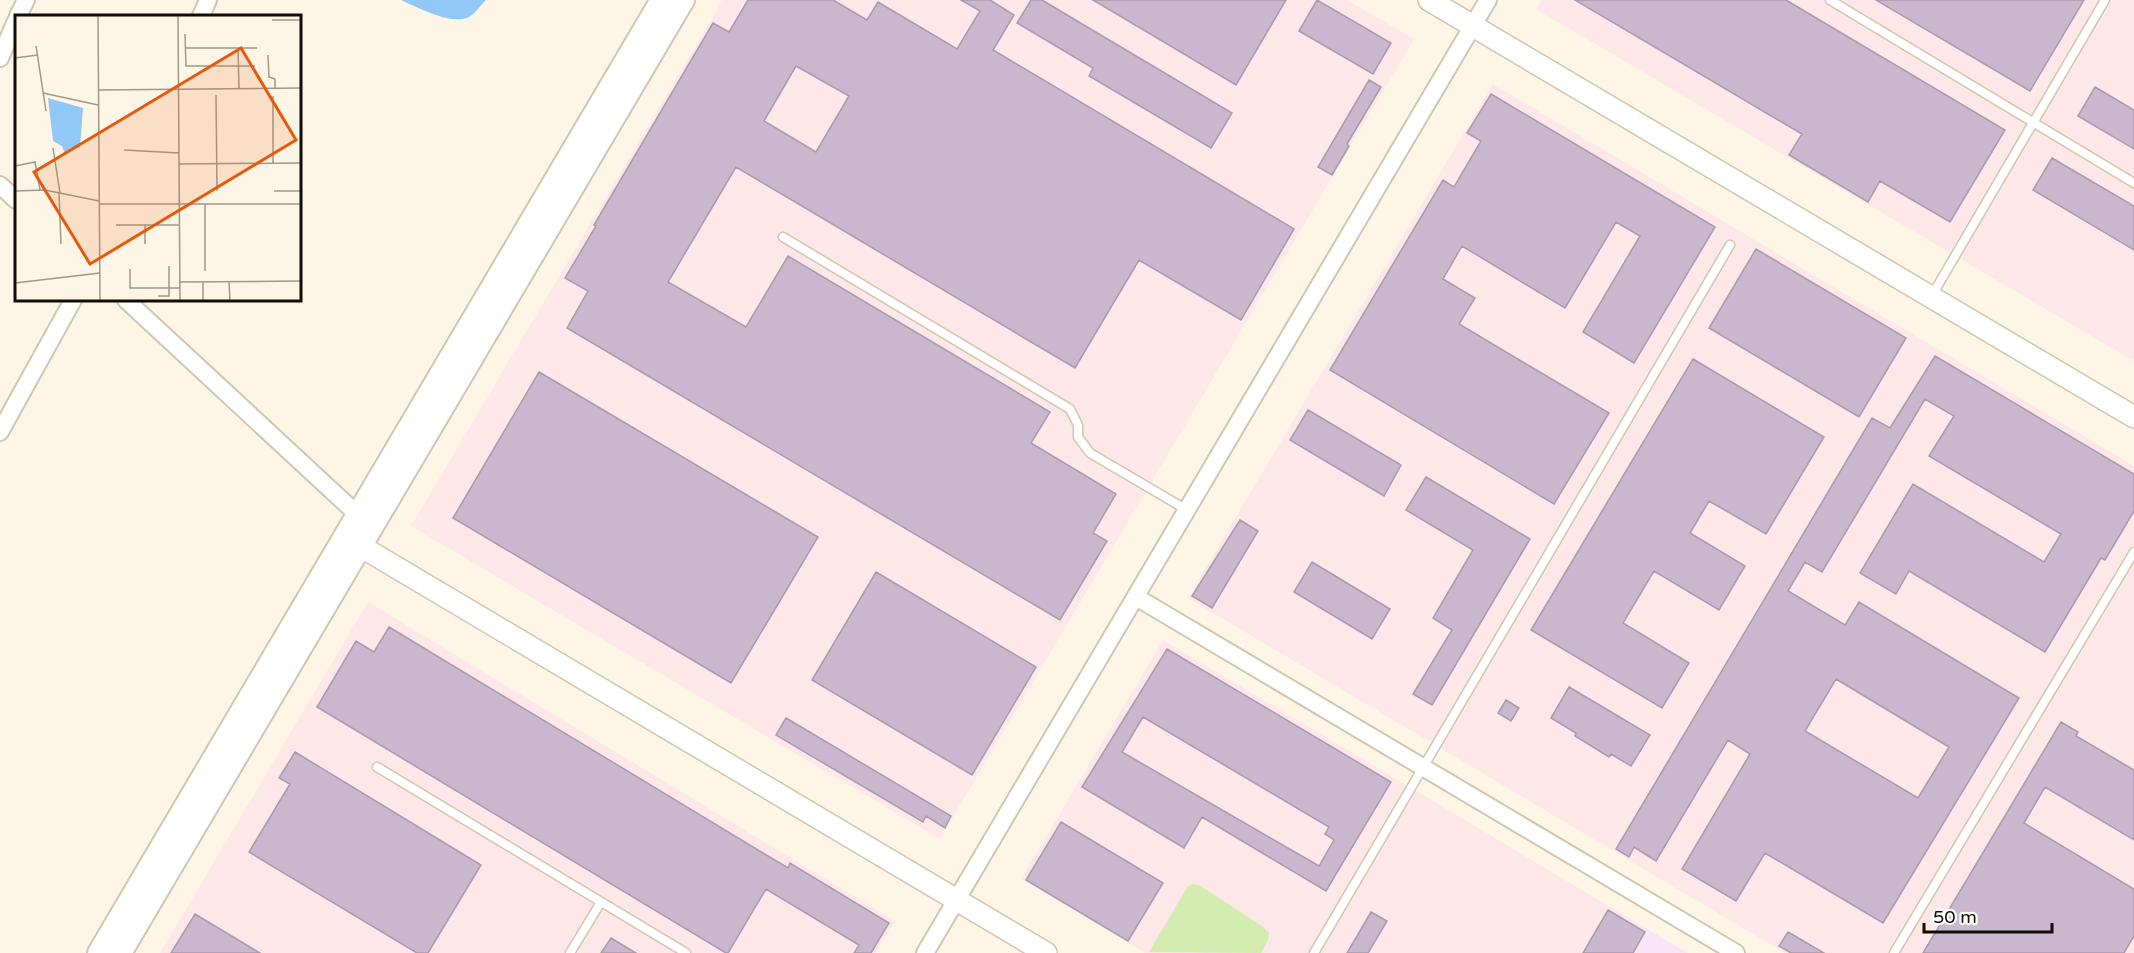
<svg xmlns="http://www.w3.org/2000/svg" width="2134" height="953" font-family="'Varela Round',sans-serif">
<style>
.commercial{fill:#f8e6f8}
.industrial{fill:#fde7e8}
.green{fill:#d3ecb0}
.water{fill:#91c8f6}
.building{fill:#c9b8cd;stroke:#aa9aae;stroke-width:1.5;fill-rule:evenodd}
.lines{fill:none;stroke-linecap:round;stroke-linejoin:round}
.service-casing{stroke:#d2c6af;stroke-width:11}
.minor-casing{stroke:#d2c6af;stroke-width:20}
.tertiary-casing{stroke:#d2c6af;stroke-width:24}
.secondary-casing{stroke:#d2c6af;stroke-width:26}
.service{stroke:#fff;stroke-width:8}
.minor{stroke:#fff;stroke-width:16}
.tertiary{stroke:#fff;stroke-width:21}
.secondary{stroke:#fff;stroke-width:22}
.inset-road{fill:none;stroke:#9f998d;stroke-width:1.5}
.view{fill:#e8590c;fill-opacity:0.15;stroke:#e8590c;stroke-width:3}
.inset-edge{fill:none;stroke:#110d06;stroke-width:3}
</style>
<rect width="100%" height="100%" fill="#fdf6e7"/>
<path class="commercial" d="M 1649,930 L 1688,953 L 1636,953 Z"/>
<path class="industrial" d="M 723,0 L 1347,0 L 1414,39 L 940,839 L 411,526 Z
M 1542,0 L 2134,0 L 2134,361 L 1536,9 Z
M 1493,84 L 2134,466 L 2134,953 L 1785,953 L 1188,598 Z
M 368,602 L 895,921 L 876,953 L 160,953 Z
M 1163,640 L 1649,930 L 1636,953 L 1145,953 L 1021,879 Z"/>
<path class="green" d="M 1193,884 L 1199,885 L 1262,926 L 1269,933 L 1268,940 L 1261,953 L 1149,952 L 1188,886 Z"/>
<path class="water" d="M 401,0 L 486,0 C 481,5 475,14 469,17 C 452,26 417,7 401,0 Z"/>
<path class="building" d="M 748,0 L 833,0 L 867,20 L 878,2 L 957,49 L 980,11 L 961,0 L 990,0 L 1014,15 L 993,50 L 1294,229 L 1241,320 L 1139,260 L 1075,368 L 736,167 L 668,282 L 746,327 L 788,256 L 1050,412 L 1031,443 L 1116,494 L 1093,533 L 1107,541 L 1060,620 L 567,328 L 588,291 L 565,278 L 596,226 L 594,225 L 713,23 L 729,32 ZM 796,66 L 849,96 L 816,152 L 764,121 Z
M 1031,0 L 1042,0 L 1232,113 L 1211,148 L 1089,76 L 1093,68 L 1017,23 Z
M 1093,0 L 1286,0 L 1236,85 Z
M 1317,0 L 1391,43 L 1373,74 L 1299,31 Z
M 1575,0 L 1786,0 L 2005,130 L 1950,222 L 1880,181 L 1868,202 L 1789,155 L 1802,134 Z
M 1876,0 L 2084,0 L 2030,91 Z
M 1369,80 L 1381,87 L 1347,144 L 1349,146 L 1332,175 L 1318,167 Z
M 2095,87 L 2134,110 L 2134,149 L 2078,116 Z
M 1491,94 L 1715,227 L 1634,363 L 1583,332 L 1640,236 L 1616,222 L 1565,308 L 1462,246 L 1443,279 L 1475,298 L 1459,324 L 1609,413 L 1554,504 L 1330,370 L 1443,180 L 1454,187 L 1481,141 L 1467,133 Z
M 2052,158 L 2134,206 L 2134,250 L 2033,190 Z
M 1756,249 L 1906,338 L 1859,417 L 1709,328 Z
M 1935,356 L 2134,474 L 2134,511 L 2105,560 L 2101,558 L 2045,652 L 1909,571 L 1896,594 L 1860,573 L 1913,484 L 2044,562 L 2061,534 L 1929,456 L 1954,416 L 1925,399 L 1822,572 L 1805,562 L 1788,591 L 1845,625 L 1859,602 L 2019,698 L 1883,923 L 1765,853 L 1736,901 L 1682,869 L 1750,754 L 1728,740 L 1656,861 L 1634,847 L 1629,857 L 1616,849 L 1872,418 L 1890,428 ZM 1836,679 L 1949,747 L 1918,798 L 1805,731 Z
M 1693,359 L 1824,437 L 1766,534 L 1709,501 L 1690,533 L 1745,566 L 1719,610 L 1654,571 L 1623,623 L 1689,663 L 1662,708 L 1531,630 Z
M 539,372 L 818,537 L 731,683 L 453,518 Z
M 1308,410 L 1401,465 L 1384,496 L 1290,440 Z
M 1426,477 L 1530,539 L 1432,705 L 1413,694 L 1452,630 L 1433,618 L 1473,550 L 1406,510 Z
M 1240,520 L 1258,531 L 1212,608 L 1192,596 Z
M 1312,562 L 1390,609 L 1372,639 L 1294,592 Z
M 876,572 L 1036,667 L 972,775 L 812,680 Z
M 389,627 L 788,868 L 790,863 L 889,923 L 871,953 L 854,953 L 859,945 L 766,889 L 728,953 L 726,953 L 317,707 L 356,641 L 374,652 Z
M 1167,649 L 1391,782 L 1326,891 L 1202,817 L 1184,848 L 1082,787 ZM 1143,717 L 1329,827 L 1325,834 L 1334,840 L 1319,866 L 1122,752 Z
M 1569,687 L 1650,735 L 1631,766 L 1611,754 L 1609,757 L 1575,736 L 1576,733 L 1551,718 Z
M 1506,700 L 1519,708 L 1511,721 L 1498,713 Z
M 786,718 L 951,816 L 945,828 L 926,816 L 923,822 L 776,735 Z
M 2061,722 L 2078,732 L 2076,736 L 2134,770 L 2134,840 L 2045,787 L 2024,823 L 2134,889 L 2134,936 L 2124,953 L 1923,953 Z
M 295,752 L 481,865 L 428,953 L 417,953 L 249,852 L 290,784 L 279,778 Z
M 1061,822 L 1163,883 L 1128,941 L 1026,880 Z
M 1608,910 L 1645,932 L 1633,953 L 1583,953 Z
M 1371,912 L 1387,921 L 1368,953 L 1347,953 Z
M 195,914 L 260,953 L 171,953 Z
M 1788,932 L 1824,953 L 1791,953 L 1779,946 Z
M 611,938 L 636,953 L 601,953 Z"/>
<g class="lines">
<g class="service-casing">
<path id="service" d="M 1830,0 L 2134,183
M 783,237 L 1070,409 L 1078,425 L 1078,437 L 1090,453 L 1187,510
M 1931,297 L 2105,0
M 377,767 L 686,953
M 570,953 L 601,902
M 1314,953 L 1730,245
M 1894,953 L 2134,552"/>
</g>
<g class="minor-casing">
<path id="minor" d="M 18,16 L 26,0
M 201,16 L 208,0
M 0,58 L 16,21
M 0,185 L 16,200
M 126,300 L 358,515
M 0,432 L 73,300
M 1136,597 L 1736,953
M 925,953 L 1488,0"/>
</g>
<g class="tertiary-casing">
<path id="tertiary" d="M 1429,0 L 2134,417
M 345,537 L 1046,953"/>
</g>
<g class="secondary-casing">
<path id="secondary" d="M 99,953 L 662,0
M 120,953 L 683,0"/>
</g>
<use href="#service" class="service"/>
<use href="#minor" class="minor"/>
<use href="#tertiary" class="tertiary"/>
<use href="#secondary" class="secondary"/>
</g>
<g transform="translate(15 15)">
<rect width="286" height="286" fill="#fdf6e7"/>
<path d="M 33,83 L 68,93 L 65,132 L 50,139 L 47,131 L 38,126 Z" fill="#91c8f6"/>
<path class="inset-road" d="M 83,0 L 85,286M 163,0 L 165,286M 257,5 L 287,5M 170,19 L 171,51 L 240,51M 21,31 L 31,96M 170,33 L 242,33M 223,33 L 224,74M 253,40 L 254,62 L 260,64 L 260,73M 0,43 L 23,40M 83,75 L 287,73M 28,78 L 83,90M 201,80 L 202,176M 258,81 L 258,148M 38,133 L 45,178M 109,135 L 164,138M 164,149 L 287,148M 0,151 L 20,147 L 25,175M 0,176 L 30,175 L 84,186M 259,176 L 287,176M 44,178 L 46,229M 0,187 L 0,267M 84,189 L 287,189M 101,210 L 164,210M 130,229 L 130,210M 115,254 L 115,273 L 165,273M 190,256 L 190,189M 214,266 L 215,286M 165,267 L 287,266M 0,268 L 85,258M 143,281 L 154,281 L 154,251M 188,286 L 188,266"/>
<path class="view" d="M 226,33 L 281,125 L 75,249 L 19,157 Z"/>
<rect width="286" height="286" class="inset-edge"/>
</g>
<path d="M1924 923v9h128v-9" fill="none" stroke="#110d06" stroke-width="3"/>
<text x="1933" y="923" font-size="18" fill="#110d06" stroke="#ffffff" stroke-width="4.5" paint-order="stroke">50 m</text>
</svg>
